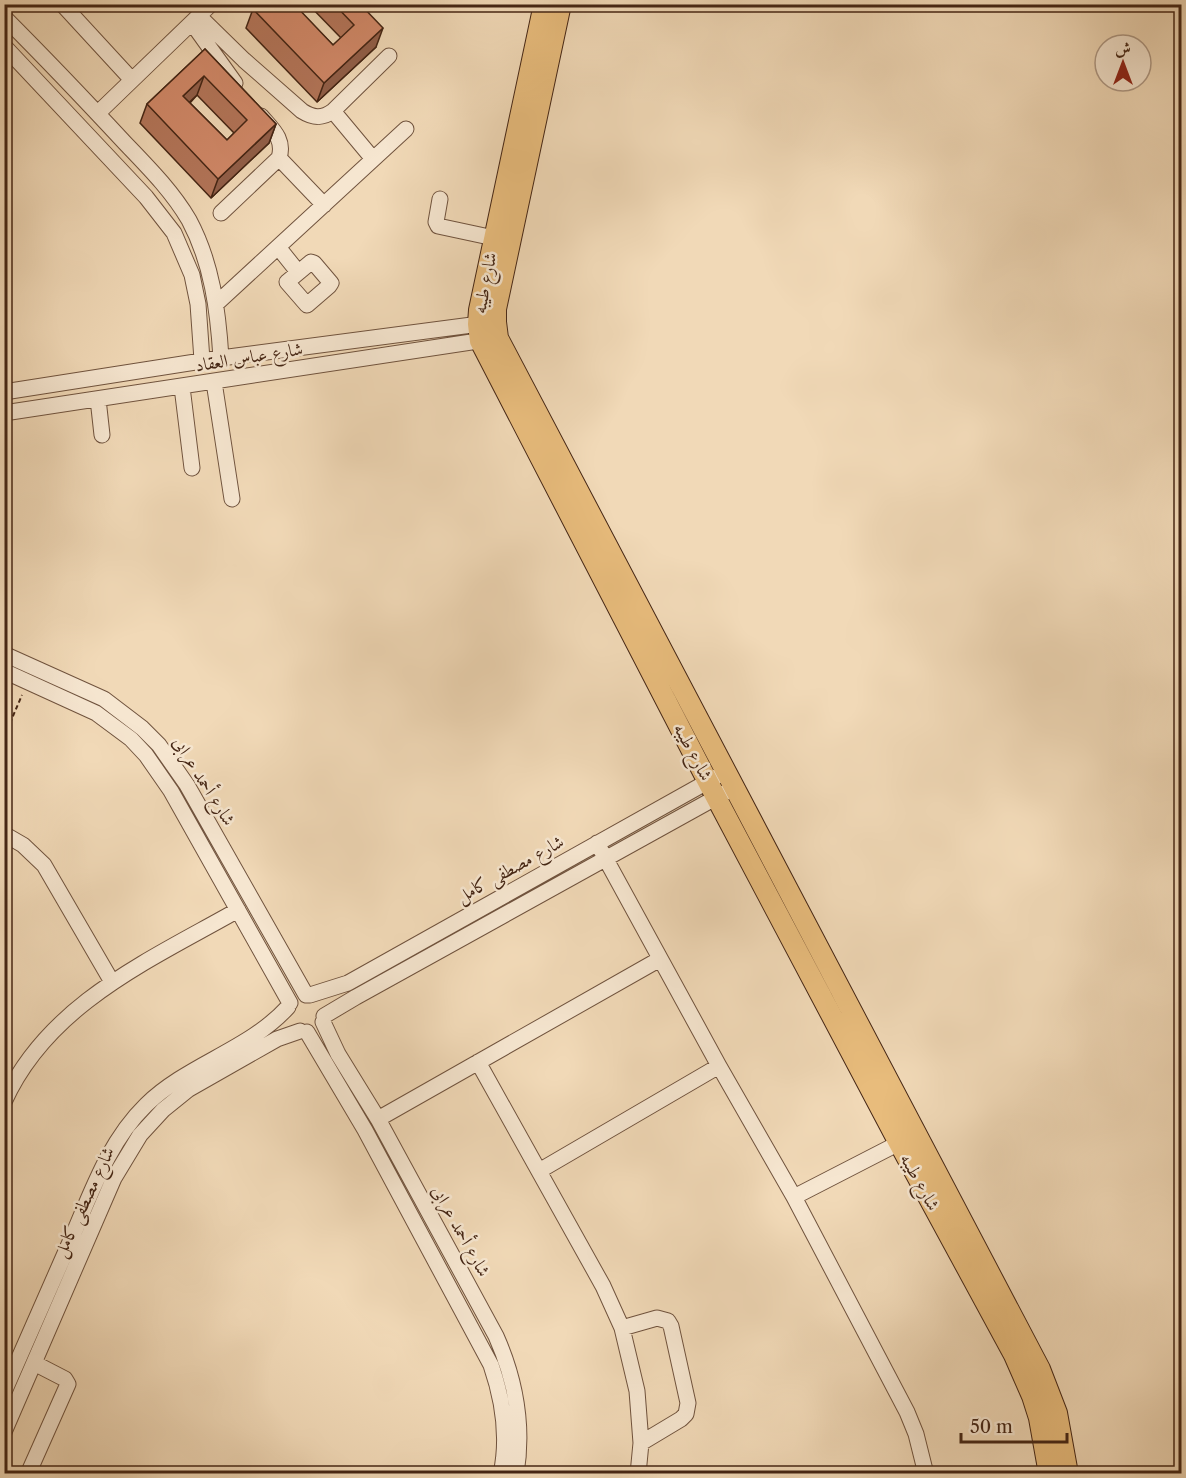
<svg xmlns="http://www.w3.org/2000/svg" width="1186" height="1478" font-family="'Libre Caslon Text',Amiri,serif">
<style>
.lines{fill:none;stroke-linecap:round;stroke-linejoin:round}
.minor-casing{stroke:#70533e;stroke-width:17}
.major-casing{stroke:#452615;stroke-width:22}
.path{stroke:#452615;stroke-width:2;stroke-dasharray:4.5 3;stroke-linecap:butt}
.minor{stroke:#f6e6d0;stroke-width:15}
.major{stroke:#e8bc7c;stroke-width:20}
.wall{fill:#b37559;stroke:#452615;stroke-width:1.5;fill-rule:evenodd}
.shaded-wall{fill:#925f49;stroke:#452615;stroke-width:1.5}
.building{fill:#d08868;stroke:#452615;stroke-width:1.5;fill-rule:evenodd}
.labels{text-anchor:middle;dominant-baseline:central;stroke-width:5;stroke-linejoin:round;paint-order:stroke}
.street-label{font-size:18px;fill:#452615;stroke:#f6e6d0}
</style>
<rect width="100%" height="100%" fill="#f1d9b7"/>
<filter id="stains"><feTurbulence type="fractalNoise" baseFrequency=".00333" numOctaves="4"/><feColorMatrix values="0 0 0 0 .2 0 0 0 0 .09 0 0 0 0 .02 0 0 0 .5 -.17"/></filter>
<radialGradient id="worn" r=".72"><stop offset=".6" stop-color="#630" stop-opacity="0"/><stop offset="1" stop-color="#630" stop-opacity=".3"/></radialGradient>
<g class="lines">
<g class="minor-casing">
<path id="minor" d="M 62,4 L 132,80
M 199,16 L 244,60 L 302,111 C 313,118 322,119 333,111 L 389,56
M 4,17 C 45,58 85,100 125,143 C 148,167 172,191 189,220 C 212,263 218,310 221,358
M 192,23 L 235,83
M 4,46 L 146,197 L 174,233 L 192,275 L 198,304 L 202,360
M 333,111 L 373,159
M 98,113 L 211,4
M 279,158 L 324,205
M 440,199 L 436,222 L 438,226 L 494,238
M 221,213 L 279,158 C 285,139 272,129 261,116
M 278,247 L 298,272
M 311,262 L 314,263 L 331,283 L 329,286 L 307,305 L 287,282 Z
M 216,304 L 406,129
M 214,382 L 232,499
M 182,387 L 192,468
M 4,392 L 221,358 L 487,323
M 98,399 L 102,435
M 4,413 L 491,339
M 4,654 L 104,699 L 142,728 L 159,745 L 187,785 L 306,995
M 4,671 L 96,713 L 131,739 L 146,755 L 171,791 L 290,1003
M 4,834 L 23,845 L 44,865 L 112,982
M 597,843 L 719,1066 L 794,1197 L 907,1412 L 916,1434 L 926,1474
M 310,995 L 348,983 L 716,777
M 324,1016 L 356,997 L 735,787
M 323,1022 L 338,1054 L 378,1119 L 496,1336 C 516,1381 524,1425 516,1474
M 307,1032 L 365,1130 L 491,1365 C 503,1400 509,1437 501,1474
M 478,1062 L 603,1286 L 622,1328 L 637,1391 L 641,1443 L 638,1474
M 4,1102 C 48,1004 150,960 238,910
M 378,1119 L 660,959
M 539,1171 L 719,1066
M 794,1197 L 899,1143
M 622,1328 L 657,1318 L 668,1321 L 671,1326 L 688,1403 L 686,1414 L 681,1419 L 641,1443
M 4,1392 C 26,1342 48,1292 70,1242 C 91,1194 108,1142 146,1105 C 188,1064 249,1050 288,1007
M 4,1432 L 114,1178 L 140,1135 L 163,1110 L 189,1089 L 277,1039 L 300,1031
M 28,1474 L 68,1384 L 65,1379 L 34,1363"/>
</g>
<g class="major-casing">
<path id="major" d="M 544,4 L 479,310 L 478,324 L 480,341 L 708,782 L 899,1143 L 1014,1355 L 1032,1396 L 1039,1418 L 1049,1474
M 561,4 L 496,309 L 496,322 L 498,338 L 1040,1369 L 1057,1413 L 1068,1474"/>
</g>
<path class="path" d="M 4,737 L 22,695"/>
<use href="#minor" class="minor"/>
<use href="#major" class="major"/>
</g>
<path class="wall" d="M 308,4 L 360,4 L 376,47 L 317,102 L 246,28 L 253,9 L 296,7 L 333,45 L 341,38 Z
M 205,49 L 276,124 L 269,143 L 211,198 L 140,123 L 147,104 ZM 197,95 L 234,133 L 227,140 L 190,103 Z"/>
<path class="shaded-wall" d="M 383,28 L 376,47 L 317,102 L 324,83 Z
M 204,76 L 197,95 L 176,115 L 183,96 Z
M 276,124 L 269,143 L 211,198 L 218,179 Z"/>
<path class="building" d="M 258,4 L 294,4 L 333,45 L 354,25 L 334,4 L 360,4 L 383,28 L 324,83 L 253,9 Z
M 205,49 L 276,124 L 218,179 L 147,104 ZM 204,76 L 247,120 L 227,140 L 183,96 Z"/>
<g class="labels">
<g class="street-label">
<text transform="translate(485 283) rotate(-79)">شارع طيبه</text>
<text transform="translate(249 357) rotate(-9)">شارع عباس العقاد</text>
<text transform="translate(693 752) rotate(62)">شارع طيبه</text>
<text transform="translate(204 781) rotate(58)">شارع أحمد عرابى</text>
<text transform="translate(510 869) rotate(-29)">شارع مصطفى كامل</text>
<text transform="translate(920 1182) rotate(61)">شارع طيبه</text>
<text transform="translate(84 1202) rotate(-65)">شارع مصطفى كامل</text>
<text transform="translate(461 1231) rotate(61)">شارع أحمد عرابى</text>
</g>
</g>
<rect width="1186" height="1478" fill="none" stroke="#f1d9b7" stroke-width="24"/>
<rect x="6" y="6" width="1174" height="1466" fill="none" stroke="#452615" stroke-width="3"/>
<rect x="12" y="12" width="1162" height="1454" fill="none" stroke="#452615" stroke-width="1.5"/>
<g transform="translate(1123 63)"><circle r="28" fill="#f6e6d0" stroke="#af9985" stroke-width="1.5"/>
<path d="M0-4.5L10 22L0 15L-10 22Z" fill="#8f2418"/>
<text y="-9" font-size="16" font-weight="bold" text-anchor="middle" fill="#452615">ش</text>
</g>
<path d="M961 1433v9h106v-9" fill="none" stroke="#452615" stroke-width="3"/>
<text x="970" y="1433" font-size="18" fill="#452615" stroke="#f6e6d0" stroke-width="4.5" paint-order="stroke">50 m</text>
<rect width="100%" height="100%" filter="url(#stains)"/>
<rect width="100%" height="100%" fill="url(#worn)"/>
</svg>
